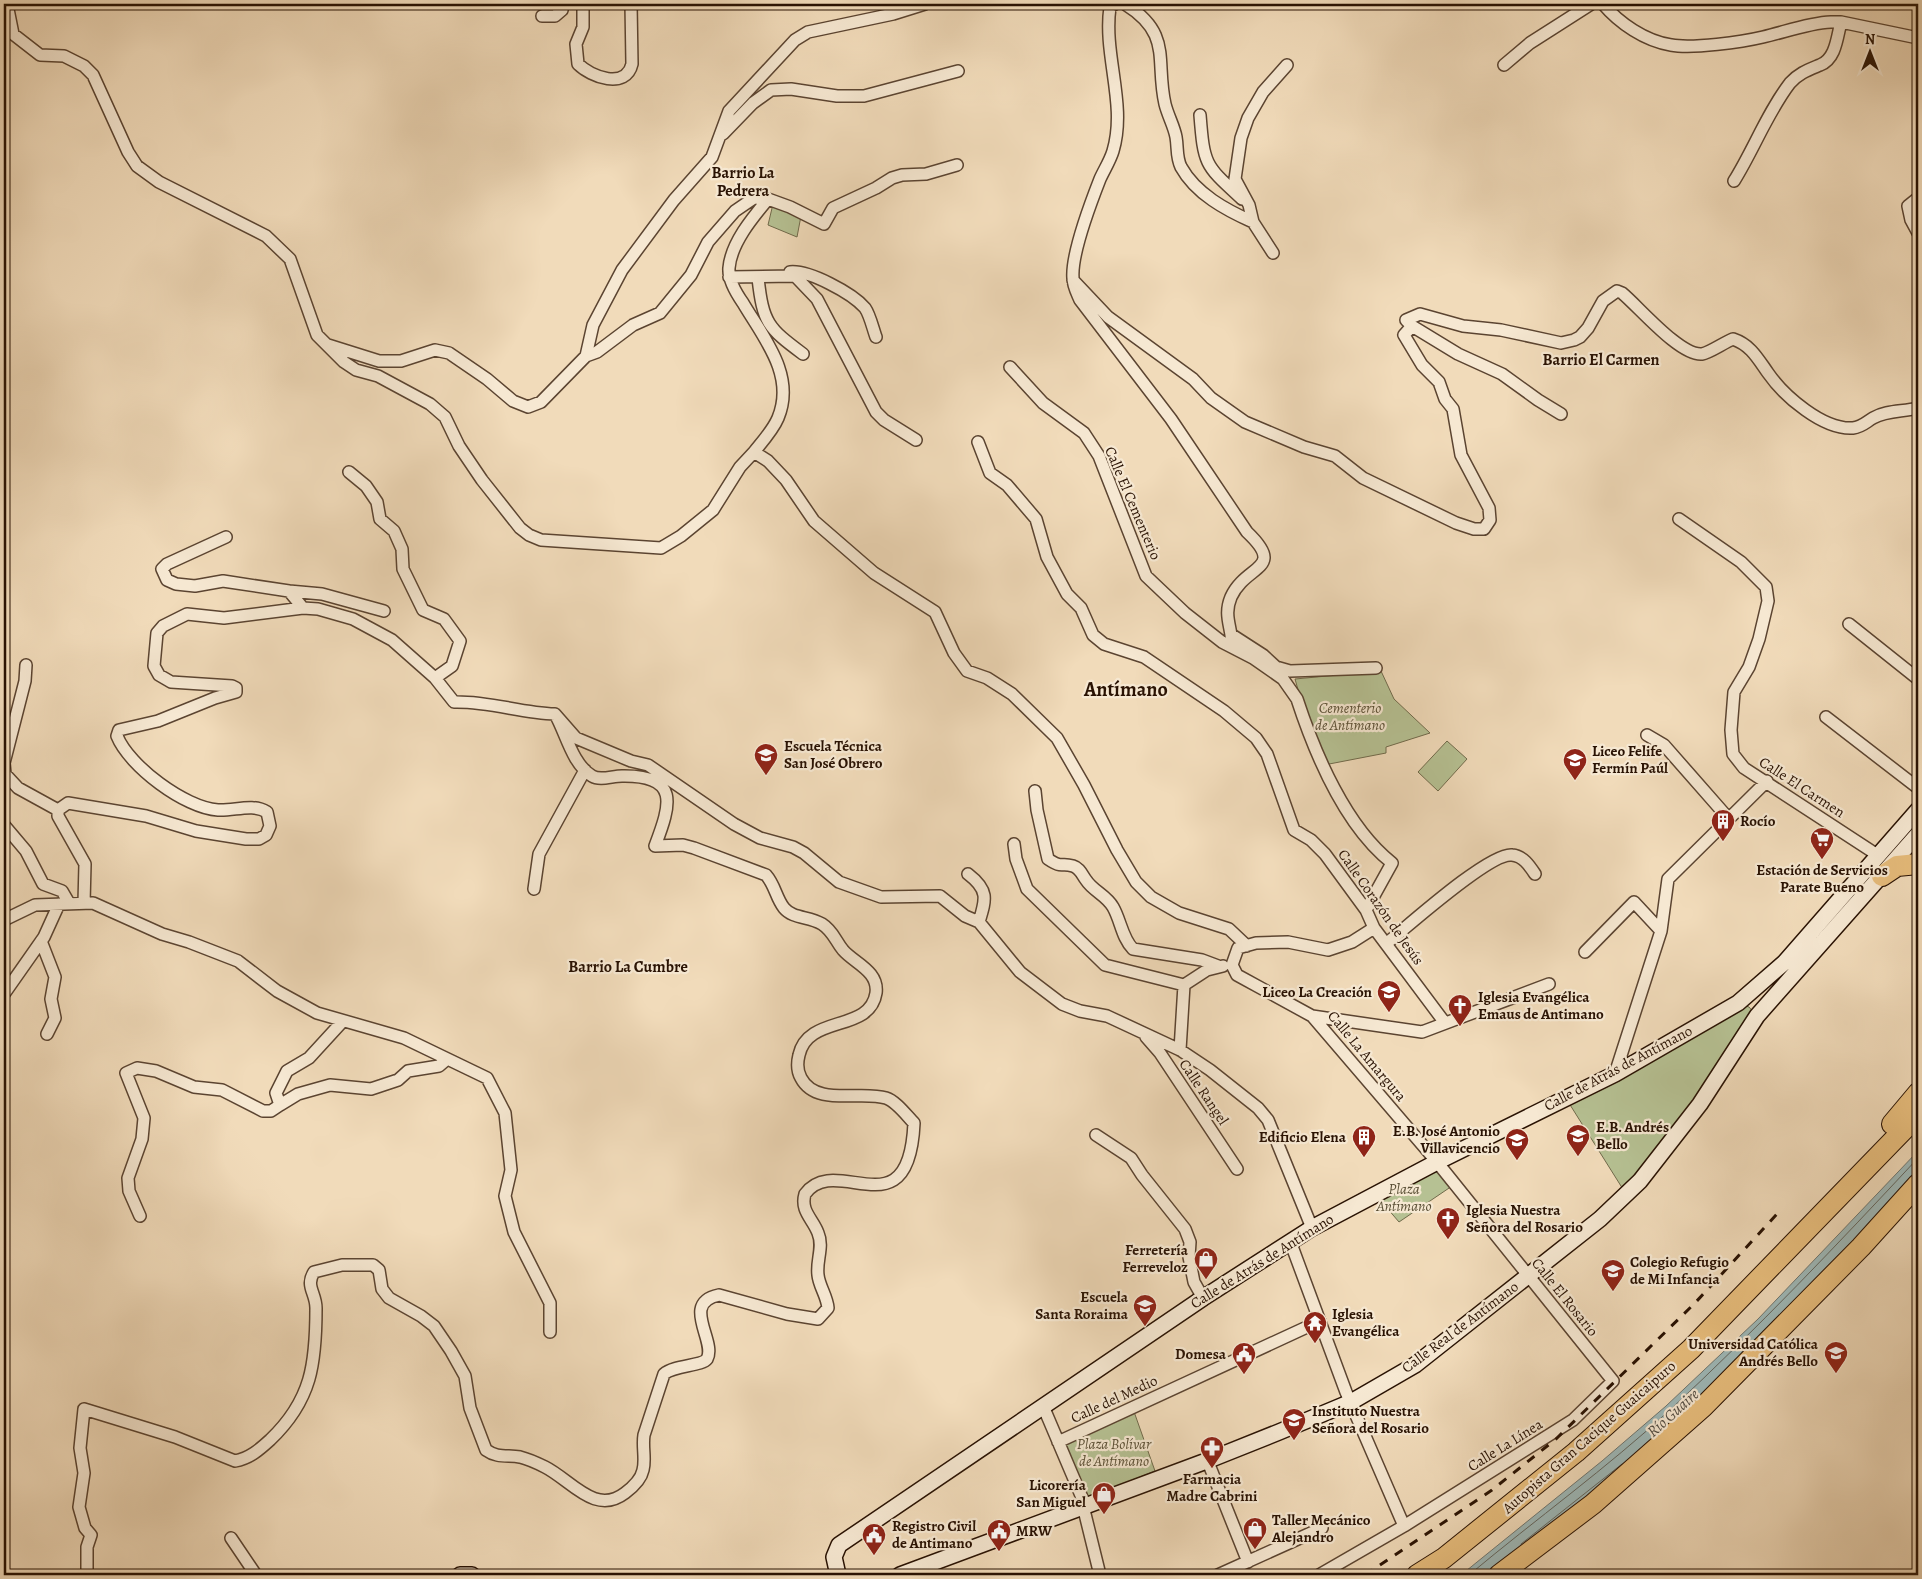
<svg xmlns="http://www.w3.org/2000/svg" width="1922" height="1579" font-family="Alegreya,serif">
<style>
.green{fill:#b6c193;stroke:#706a4b}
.water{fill:#9eb9b9;stroke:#6f7670}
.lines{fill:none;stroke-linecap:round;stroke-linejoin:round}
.shore{stroke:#64665e;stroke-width:1}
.street-casing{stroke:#5b4431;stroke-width:14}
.secondary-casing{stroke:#291203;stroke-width:18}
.highway-casing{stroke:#291203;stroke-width:22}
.street{stroke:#f6e8d2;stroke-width:11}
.secondary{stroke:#f6e8d2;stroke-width:15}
.highway{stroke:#e8be7d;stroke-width:20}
.rail{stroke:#291203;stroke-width:3;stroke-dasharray:9 9;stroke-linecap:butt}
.labels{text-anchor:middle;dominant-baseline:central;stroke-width:4.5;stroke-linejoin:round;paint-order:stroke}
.street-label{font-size:15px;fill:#291203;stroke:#f6e8d2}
.park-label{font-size:15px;font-style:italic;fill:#5a4f35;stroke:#f6e8d2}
.poi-label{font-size:15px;font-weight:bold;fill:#291203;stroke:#f6e8d2;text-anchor:start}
.neighbourhood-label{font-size:16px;font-weight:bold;fill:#291203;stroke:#f6e8d2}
.water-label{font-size:16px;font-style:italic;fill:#524c43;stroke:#f6e8d2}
.district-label{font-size:20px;font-weight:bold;fill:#291203;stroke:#f6e8d2}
</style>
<rect width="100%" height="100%" fill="#f1dbba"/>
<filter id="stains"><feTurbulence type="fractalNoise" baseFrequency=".004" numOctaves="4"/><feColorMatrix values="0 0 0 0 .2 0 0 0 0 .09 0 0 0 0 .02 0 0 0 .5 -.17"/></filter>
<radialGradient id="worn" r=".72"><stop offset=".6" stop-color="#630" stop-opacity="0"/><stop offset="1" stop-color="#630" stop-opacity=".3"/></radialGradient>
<path class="green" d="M 773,204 L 801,216 L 797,237 L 768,225 Z
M 1381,671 L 1394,699 L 1430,733 L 1386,747 L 1386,753 L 1324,765 L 1308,725 L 1295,679 Z
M 1447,741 L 1467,759 L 1438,791 L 1418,772 Z
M 1738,1003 L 1749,1007 L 1757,1016 L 1626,1194 L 1567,1100 Z
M 1437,1162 L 1455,1184 L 1399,1222 L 1375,1194 Z
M 1132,1406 L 1155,1471 L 1083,1500 L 1058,1442 Z"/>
<path class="water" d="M 1918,1151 L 1918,1180 L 1679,1421 L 1492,1575 L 1461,1575 L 1602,1461 L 1666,1406 L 1758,1319 Z"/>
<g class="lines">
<path class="shore" d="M 1521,1544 L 1622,1464
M 1469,1575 C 1536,1519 1607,1468 1671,1409 C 1757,1329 1838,1244 1918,1158"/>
<g class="street-casing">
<path id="street" d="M 7,4 L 13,34 L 40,55 L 64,56 L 84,66 L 93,75 L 128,152 L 137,166 L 159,182 L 266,236 L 290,259 L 317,335 L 344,362 L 356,370 L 378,376 L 430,404 L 445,417 L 459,446 L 482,480 L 520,528 L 529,535 L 541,540 L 661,548 L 681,536 L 713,510 L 740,467 L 754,452 L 768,461 L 786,480 L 814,521 L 874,573 L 935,612 L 954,653 L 967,671 L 987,678 L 1012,694 L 1057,738 L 1084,785 L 1117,850 L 1136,882 L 1151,897 L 1179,913 L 1229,929 L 1247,946
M 583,4 L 583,27 L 576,44 L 578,64 C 591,77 626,90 632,64 L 631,4
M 1115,4 L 1110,7 C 1103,55 1127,104 1113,151 C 1110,161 1104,170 1100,179 C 1091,202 1071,254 1073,278 C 1073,286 1077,293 1080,300 L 1171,419 L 1247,532 C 1287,570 1246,564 1231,597 C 1223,616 1232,627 1232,646
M 1125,4 C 1173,34 1155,60 1165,104 C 1168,116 1174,126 1176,137 C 1178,148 1176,157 1181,167 C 1196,194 1226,210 1253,222
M 1603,4 C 1619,23 1645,41 1671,45 C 1692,49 1742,42 1763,37 C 1785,32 1808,23 1831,22 L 1841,22 L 1918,38
M 542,16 L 555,16 L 562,10 L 563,4
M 1504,65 L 1530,43 L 1591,4
M 1200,115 C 1204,166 1205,165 1242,199
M 723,134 L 753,103 L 771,90 L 791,89 L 837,96 L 864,96 L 958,71
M 1734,181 C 1754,149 1767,113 1790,83 C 1799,73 1808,70 1820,65 C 1836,59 1837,37 1841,22
M 1918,198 L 1908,206 L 1911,220 L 1918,233
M 768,199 L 790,207 L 824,224 L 833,208 L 876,188 L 892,178 L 902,175 L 926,174 L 957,165
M 1273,253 L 1253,222 L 1249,205 L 1235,179 L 1241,138 L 1248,118 L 1263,92 L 1287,65
M 790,272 C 809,270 852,293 865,308 C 870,315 873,329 876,337
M 729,277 L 795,276 L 817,299 L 876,412 L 884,420 L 916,440
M 758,278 C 763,323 768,328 803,354
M 1073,280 L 1108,317 L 1193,379 L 1211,398 L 1245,422 L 1304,447 L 1335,456 L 1363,478 L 1456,523 L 1474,529 L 1484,529 L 1490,520 L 1489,508 L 1461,455 L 1453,409 L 1445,399 L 1439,382 L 1422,365 L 1404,335 L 1412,326 L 1406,320 L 1420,314 L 1463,326 L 1501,330 L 1561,343 L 1574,340 L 1580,337 L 1588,328 L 1603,301 L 1617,291 L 1622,293 C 1639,307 1680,356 1702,354 C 1709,353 1725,342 1733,339 C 1751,345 1758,359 1768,373 C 1784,396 1823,430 1853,428 C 1862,427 1866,422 1873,418 C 1887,410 1903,412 1918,408
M 1412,326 L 1458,354 L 1502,374 L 1538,400 L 1561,414
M 328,345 L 379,361 L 401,361 L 435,350 L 449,353 L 487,379 L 513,401 L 528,407 L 541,402 L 586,356 L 593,325 L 622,270 L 674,200 L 712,157 L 729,111 L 795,40 L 808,32 L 893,14 L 925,4
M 586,356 L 597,352 L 633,325 L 660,313 L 691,275 L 708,242 L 735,211 L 754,198 L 768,199 C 753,217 731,243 729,268 C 728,280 736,293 743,303 C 763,337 796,375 778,418 C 773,430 762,442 754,452
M 1010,367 L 1043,403 L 1084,433 L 1099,456 L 1146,576 L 1185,613 L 1222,642 L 1253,658 L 1283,679 L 1297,699 C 1315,754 1346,827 1392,863 L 1366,910
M 978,442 L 990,473 L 1007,485 L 1036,519 L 1047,557 L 1067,594 L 1081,608 L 1093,635 L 1104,644 L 1144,657 L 1224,711 L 1256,738 L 1267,754 L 1294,830 L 1311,840 L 1325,854 L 1366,910 L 1374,928 L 1445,1023
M 349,472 L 366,486 L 377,502 L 380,519 L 394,531 L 402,549 L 403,569 L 423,610 L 444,619 L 460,641 L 452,666 L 435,678
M 1679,519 L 1741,562 L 1766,587 L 1768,601 L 1759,639 L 1749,667 L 1734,692 L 1731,730 L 1733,754 L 1744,768 L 1879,856
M 226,537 L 167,564 L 162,569 L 167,580 L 176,584 L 195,586 L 223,581 L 289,591 L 303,608
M 289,591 L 322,594 L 384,611
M 1849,624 L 1918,679
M 1232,635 L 1263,655 L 1276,667 L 1290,671 L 1376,668
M 26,665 L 25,681 L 4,763 L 5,774 L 18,788 L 58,810
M 1826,717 L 1918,788
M 1647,735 L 1664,745 L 1729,819
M 1035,791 L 1037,810 L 1048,859 C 1063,869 1060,862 1073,866 C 1080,868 1082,875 1086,880 C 1093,891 1106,895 1113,907 C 1121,921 1122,938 1133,949 L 1202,960 L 1218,966
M 4,825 L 26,851 L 43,884 L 62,891 L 69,903
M 1014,844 L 1016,859 L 1027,889 L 1105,965 L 1184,985
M 968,874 C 989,890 986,899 979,922
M 534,889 L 539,854 L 585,770
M 84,903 L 85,864 L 58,816 L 58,810 L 68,803 L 146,816 L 196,831 L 246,839 L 259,839 L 266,835 L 270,826 L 267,812 C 252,803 235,811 218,810 C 185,808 129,766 117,736 L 119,730 L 158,721 L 215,698 L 236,692 L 236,688 L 232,686 L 171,682 L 159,675 L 154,666 L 157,633 L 163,626 L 187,614 L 224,618 L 303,608 L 318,609 L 353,619 L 392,640 L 435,678 L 454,702 C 489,701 521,713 555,714 L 576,738 L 631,761 L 648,765 L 734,824 L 760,838 L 793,847 L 804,853 L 839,882 L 881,897 L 940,896 L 965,916 L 979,922 L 1020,972 L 1062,1004 L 1080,1011 L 1107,1016 L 1180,1050 L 1210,1070 L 1258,1108 L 1268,1120 L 1312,1228
M 4,920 L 35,905 L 93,903 L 162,934 L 189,942 L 238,961 L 277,991 L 317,1013 L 404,1038 L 487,1078 L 505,1113 L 511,1170 L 505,1196 L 514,1232 L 550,1303 L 550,1332
M 41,941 L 55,977 L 51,999 L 55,1018 L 47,1034
M 1387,943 C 1408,926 1490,852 1512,855 C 1523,856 1529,865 1535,874
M 1585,952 L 1634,902 L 1661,931
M 1232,965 L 1237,975 L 1312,1016 L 1437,1162 L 1613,1381 L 1573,1420 L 1404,1526 L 1319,1575
M 1232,965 L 1238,948 L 1256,943 L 1288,942 L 1328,950 L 1352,942 L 1374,928
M 4,994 L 44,937 L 59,904
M 1312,1016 L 1422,1032 L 1549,984
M 1146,1037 L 1160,1053 L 1237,1169
M 1180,1050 L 1184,985 L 1207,970 L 1223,966
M 1615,1074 L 1661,931 L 1668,879 L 1767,781
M 280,1105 L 298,1094 L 330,1085 L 371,1089 L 398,1080 L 408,1071 L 439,1066 L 446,1060
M 1096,1135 L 1131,1158 L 1142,1175 L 1185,1229 L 1190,1242 L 1189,1257 L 1194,1282 L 1203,1298
M 140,1216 L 129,1191 L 128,1178 L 142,1139 L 144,1118 L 126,1073 L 137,1068 L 156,1071 L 194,1087 L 222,1090 L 263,1111 L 271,1111 L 280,1105 L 276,1093 L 287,1071 L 309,1058 L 342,1022
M 1290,1241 L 1346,1392 L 1404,1526
M 1043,1406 L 1083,1500 L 1085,1514 L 1100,1575
M 1058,1442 L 1320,1321
M 1213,1455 L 1209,1460 L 1210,1467 L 1248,1562
M 231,1538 L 256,1575
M 87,1575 L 87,1547 L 91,1535 L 85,1528 L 79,1507 L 84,1473 L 80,1448 L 84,1409 L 175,1437 L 235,1461 C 250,1458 259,1450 270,1440 C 312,1400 316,1363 316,1308 C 316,1293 305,1286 314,1272 L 342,1265 L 373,1265 L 379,1270 L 382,1289 L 389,1298 L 421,1316 L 434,1326 L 451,1351 L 465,1376 L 470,1408 L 486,1450 C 497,1458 507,1455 520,1457 C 528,1459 537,1463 545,1467 C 571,1480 595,1516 625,1493 C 633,1487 641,1480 643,1470 C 646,1459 642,1447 644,1435 L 664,1374 C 674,1365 702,1366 707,1359 C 717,1341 680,1303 719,1295 L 787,1314 L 818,1319 L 828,1308 C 827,1296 819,1286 818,1275 C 816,1260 824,1247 818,1233 C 813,1219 800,1211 805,1194 C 836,1151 909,1235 914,1123 C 907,1116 896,1101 886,1098 C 861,1090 816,1107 801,1078 C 797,1071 797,1063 799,1055 C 808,1014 870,1033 876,993 C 879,971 854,963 843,950 C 835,940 833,931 822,924 C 809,916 793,919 784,908 C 776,898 775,885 766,875 L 694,848 L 683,845 L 655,846 C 671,804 680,775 622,776 C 612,776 600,781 592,776 C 572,764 566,733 555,714
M 1218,1575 L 1322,1528"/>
</g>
<g class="secondary-casing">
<path id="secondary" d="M 460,1575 L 472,1575
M 838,1575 L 834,1557 L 839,1545 L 1203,1298 L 1312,1228 L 1437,1162 L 1615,1074 L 1738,1003 L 1785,962 L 1918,810
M 900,1575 L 1209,1460 L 1279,1432 L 1351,1402 L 1415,1365 L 1600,1219 L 1640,1181 L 1700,1104 L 1757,1016 L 1918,834"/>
</g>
<g class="highway-casing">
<path id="highway" d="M 1882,876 L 1897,866 L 1918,864
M 1892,1124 L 1918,1093
M 1417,1575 L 1444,1558 L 1576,1452 L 1691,1349 L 1918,1115
M 1499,1575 L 1593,1504 L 1703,1407 L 1861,1247 L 1918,1184"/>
</g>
<use href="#street" class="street"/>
<use href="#secondary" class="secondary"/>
<use href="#highway" class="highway"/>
<path class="rail" d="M 1365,1575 L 1492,1490 L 1556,1439 L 1695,1303 L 1777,1214"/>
</g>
<defs>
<g id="school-pin" transform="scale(1.25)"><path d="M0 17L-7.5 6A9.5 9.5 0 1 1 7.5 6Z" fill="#8f2418" stroke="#f6e8d2"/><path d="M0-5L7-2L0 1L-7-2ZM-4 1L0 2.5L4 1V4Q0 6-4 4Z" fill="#fff"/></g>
<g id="building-pin" transform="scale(1.25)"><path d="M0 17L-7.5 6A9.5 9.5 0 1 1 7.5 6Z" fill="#8f2418" stroke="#f6e8d2"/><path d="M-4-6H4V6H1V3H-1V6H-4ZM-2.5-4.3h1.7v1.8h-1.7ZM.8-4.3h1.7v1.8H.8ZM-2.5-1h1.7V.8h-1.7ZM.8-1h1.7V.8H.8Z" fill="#fff"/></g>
<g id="supermarket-pin" transform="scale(1.25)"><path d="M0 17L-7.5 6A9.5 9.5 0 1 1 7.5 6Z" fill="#8f2418" stroke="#f6e8d2"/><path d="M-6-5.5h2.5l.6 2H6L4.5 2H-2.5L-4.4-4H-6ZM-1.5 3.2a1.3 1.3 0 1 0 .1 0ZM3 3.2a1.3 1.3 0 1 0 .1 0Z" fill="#fff"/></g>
<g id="church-pin" transform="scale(1.25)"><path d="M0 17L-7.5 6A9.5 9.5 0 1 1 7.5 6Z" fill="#8f2418" stroke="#f6e8d2"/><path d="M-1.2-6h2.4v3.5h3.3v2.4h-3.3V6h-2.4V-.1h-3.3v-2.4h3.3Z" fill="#fff"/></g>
<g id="shop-pin" transform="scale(1.25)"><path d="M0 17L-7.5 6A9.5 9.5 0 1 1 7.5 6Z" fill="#8f2418" stroke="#f6e8d2"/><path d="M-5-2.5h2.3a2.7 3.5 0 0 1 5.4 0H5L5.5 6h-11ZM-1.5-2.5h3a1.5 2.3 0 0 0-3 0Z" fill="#fff"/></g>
<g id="temple-pin" transform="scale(1.25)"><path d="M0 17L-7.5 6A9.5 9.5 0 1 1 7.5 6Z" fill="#8f2418" stroke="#f6e8d2"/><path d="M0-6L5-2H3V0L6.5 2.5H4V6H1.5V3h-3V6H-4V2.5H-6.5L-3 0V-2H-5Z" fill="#fff"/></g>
<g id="university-pin" transform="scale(1.25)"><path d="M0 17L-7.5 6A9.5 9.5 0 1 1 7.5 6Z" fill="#8f2418" stroke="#f6e8d2"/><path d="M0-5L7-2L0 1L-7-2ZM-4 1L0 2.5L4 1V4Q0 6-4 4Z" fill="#fff"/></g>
<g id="civic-pin" transform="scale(1.25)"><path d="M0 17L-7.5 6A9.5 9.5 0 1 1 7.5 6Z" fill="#8f2418" stroke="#f6e8d2"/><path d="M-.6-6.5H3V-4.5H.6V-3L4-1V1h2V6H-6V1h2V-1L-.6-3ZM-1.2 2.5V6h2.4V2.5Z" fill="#fff"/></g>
<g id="pharmacy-pin" transform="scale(1.25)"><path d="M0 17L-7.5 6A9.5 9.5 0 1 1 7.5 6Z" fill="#8f2418" stroke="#f6e8d2"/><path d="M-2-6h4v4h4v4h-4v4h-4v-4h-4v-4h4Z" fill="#fff"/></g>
</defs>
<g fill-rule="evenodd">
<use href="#school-pin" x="766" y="755"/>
<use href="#school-pin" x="1575" y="760"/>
<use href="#building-pin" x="1723" y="821"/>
<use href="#supermarket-pin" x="1822" y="839"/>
<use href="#school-pin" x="1389" y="992"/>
<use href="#church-pin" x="1460" y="1006"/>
<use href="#school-pin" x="1578" y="1136"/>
<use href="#building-pin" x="1364" y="1137"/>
<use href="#school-pin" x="1517" y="1140"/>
<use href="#church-pin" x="1448" y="1219"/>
<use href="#shop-pin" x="1206" y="1259"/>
<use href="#school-pin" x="1613" y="1271"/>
<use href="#school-pin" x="1145" y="1306"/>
<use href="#temple-pin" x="1315" y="1323"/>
<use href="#university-pin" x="1836" y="1353"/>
<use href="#civic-pin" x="1244" y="1354"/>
<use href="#university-pin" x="1294" y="1420"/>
<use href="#pharmacy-pin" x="1212" y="1448"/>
<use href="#shop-pin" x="1104" y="1494"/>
<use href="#shop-pin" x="1255" y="1529"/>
<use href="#civic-pin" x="999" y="1531"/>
<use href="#civic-pin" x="874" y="1535"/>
</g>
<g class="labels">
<g class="street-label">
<text transform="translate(1133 503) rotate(67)">Calle El Cementerio</text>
<text transform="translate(1802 787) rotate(33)">Calle El Carmen</text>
<text transform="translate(1381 907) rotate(55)">Calle Corazón de Jesús</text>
<text transform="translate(1367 1056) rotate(50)">Calle La Amargura</text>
<text transform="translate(1618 1068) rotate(-28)">Calle de Atrás de Antímano</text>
<text transform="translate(1204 1092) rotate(56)">Calle Rangel</text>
<text transform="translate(1262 1261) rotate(-32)">Calle de Atrás de Antímano</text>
<text transform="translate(1565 1297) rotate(51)">Calle El Rosario</text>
<text transform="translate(1460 1327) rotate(-37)">Calle Real de Antímano</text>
<text transform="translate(1114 1399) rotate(-25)">Calle del Medio</text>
<text transform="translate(1589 1437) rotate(-41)">Autopista Gran Cacique Guaicaipuro</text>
<text transform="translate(1505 1445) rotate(-32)">Calle La Línea</text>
</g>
<g class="park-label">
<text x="1350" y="708">Cementerio<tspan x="1350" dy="17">de Antímano</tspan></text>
<text x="1404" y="1189">Plaza<tspan x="1404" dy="17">Antímano</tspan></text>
<text x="1114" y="1444">Plaza Bolívar<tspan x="1114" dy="17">de Antímano</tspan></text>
</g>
<g class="poi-label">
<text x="784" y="746">Escuela Técnica<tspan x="784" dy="17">San José Obrero</tspan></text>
<text x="1592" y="751">Liceo Felife<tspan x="1592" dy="17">Fermín Paúl</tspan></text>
<text x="1740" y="821">Rocío</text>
<text x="1822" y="870" text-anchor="middle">Estación de Servicios<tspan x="1822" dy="17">Parate Bueno</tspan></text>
<text x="1372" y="992" text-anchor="end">Liceo La Creación</text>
<text x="1478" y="997">Iglesia Evangélica<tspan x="1478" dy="17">Emaus de Antimano</tspan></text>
<text x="1596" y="1127">E.B. Andrés<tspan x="1596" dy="17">Bello</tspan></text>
<text x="1500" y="1131" text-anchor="end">E.B. José Antonio<tspan x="1500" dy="17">Villavicencio</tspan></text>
<text x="1346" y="1137" text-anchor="end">Edificio Elena</text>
<text x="1466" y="1210">Iglesia Nuestra<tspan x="1466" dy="17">Señora del Rosario</tspan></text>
<text x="1188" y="1250" text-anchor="end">Ferretería<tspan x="1188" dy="17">Ferreveloz</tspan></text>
<text x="1630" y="1262">Colegio Refugio<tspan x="1630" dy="17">de Mi Infancia</tspan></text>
<text x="1128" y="1297" text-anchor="end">Escuela<tspan x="1128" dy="17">Santa Roraima</tspan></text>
<text x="1332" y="1314">Iglesia<tspan x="1332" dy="17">Evangélica</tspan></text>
<text x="1818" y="1344" text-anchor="end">Universidad Católica<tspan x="1818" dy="17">Andrés Bello</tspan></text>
<text x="1226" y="1354" text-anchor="end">Domesa</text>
<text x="1312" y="1411">Instituto Nuestra<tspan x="1312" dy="17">Señora del Rosario</tspan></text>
<text x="1212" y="1479" text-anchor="middle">Farmacia<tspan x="1212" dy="17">Madre Cabrini</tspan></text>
<text x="1086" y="1485" text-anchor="end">Licorería<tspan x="1086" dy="17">San Miguel</tspan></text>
<text x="1272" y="1520">Taller Mecánico<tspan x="1272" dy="17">Alejandro</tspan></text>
<text x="892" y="1526">Registro Civil<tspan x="892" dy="17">de Antimano</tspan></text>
<text x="1016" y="1531">MRW</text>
</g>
<g class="neighbourhood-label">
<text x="743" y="173">Barrio La<tspan x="743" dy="18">Pedrera</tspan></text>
<text x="1601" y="360">Barrio El Carmen</text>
<text x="628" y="967">Barrio La Cumbre</text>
</g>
<g class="water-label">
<text transform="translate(1673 1413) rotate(-42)">Río Guaire</text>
</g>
<g class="district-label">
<text x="1126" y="689">Antímano</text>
</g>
</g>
<rect width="1922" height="1579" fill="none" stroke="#f1dbba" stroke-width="20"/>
<rect x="5" y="5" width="1912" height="1569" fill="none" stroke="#291203" stroke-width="2.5"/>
<rect x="10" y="10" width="1902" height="1559" fill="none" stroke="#291203"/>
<g transform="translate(1870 52)" stroke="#f6e8d2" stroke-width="4" paint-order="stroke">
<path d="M0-4L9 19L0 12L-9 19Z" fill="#291203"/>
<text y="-8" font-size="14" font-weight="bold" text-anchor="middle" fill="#291203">N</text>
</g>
<rect width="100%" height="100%" filter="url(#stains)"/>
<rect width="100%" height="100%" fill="url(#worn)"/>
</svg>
